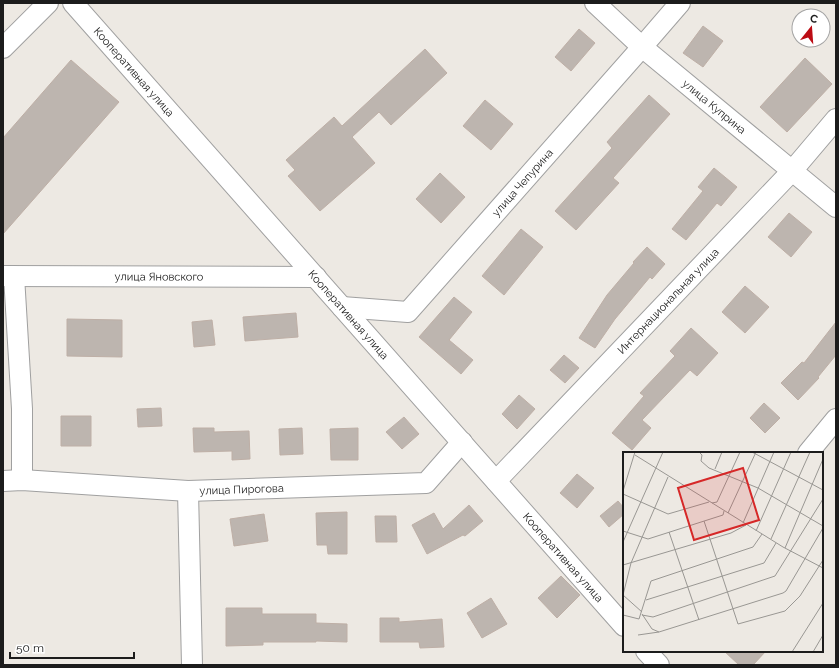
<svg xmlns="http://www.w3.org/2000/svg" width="839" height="668" font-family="Raleway,sans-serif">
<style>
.building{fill:#bdb5af;stroke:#beafa6}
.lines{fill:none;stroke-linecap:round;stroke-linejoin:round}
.minor-casing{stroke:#a0a0a0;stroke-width:22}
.minor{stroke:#fff;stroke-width:20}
.labels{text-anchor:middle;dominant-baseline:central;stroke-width:3;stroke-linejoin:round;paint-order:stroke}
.street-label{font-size:11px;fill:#1c1c1c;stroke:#fff}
.inset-road{fill:none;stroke:#999793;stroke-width:1}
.view{fill:#d62828;fill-opacity:0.15;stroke:#d62828;stroke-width:2}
.inset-edge{fill:none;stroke:#1c1c1c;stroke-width:2}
</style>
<rect width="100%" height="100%" fill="#ede9e3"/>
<path class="building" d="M 703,26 L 723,41 L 703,67 L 683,53 Z
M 579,29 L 595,43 L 571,71 L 555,57 Z
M 425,49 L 447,73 L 391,125 L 379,112 L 352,137 L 375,163 L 320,211 L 288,176 L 295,170 L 286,160 L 334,117 L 342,126 Z
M 805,58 L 832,84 L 787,132 L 760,107 Z
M 71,60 L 119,102 L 3,234 L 3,138 Z
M 649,95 L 670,114 L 613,178 L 619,183 L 576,230 L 555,211 L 612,148 L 607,142 Z
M 485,100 L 513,124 L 491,150 L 463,126 Z
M 714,168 L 737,187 L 721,206 L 717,203 L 686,240 L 672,229 L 703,191 L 698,187 Z
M 440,173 L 465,197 L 441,223 L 416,199 Z
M 789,213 L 812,232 L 791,257 L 768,237 Z
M 521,229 L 543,247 L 504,295 L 482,276 Z
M 647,247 L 665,264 L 652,279 L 650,277 L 615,319 L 595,348 L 579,338 L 607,295 L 634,263 L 633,262 Z
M 745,286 L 769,307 L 745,333 L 722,312 Z
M 454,297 L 472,312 L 449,340 L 473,360 L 461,374 L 419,337 Z
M 296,313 L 298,337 L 245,341 L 243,317 Z
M 67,319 L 122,320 L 122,357 L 67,356 Z
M 212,320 L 215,345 L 194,347 L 192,322 Z
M 836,322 L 836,355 L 818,377 L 819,378 L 798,400 L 781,383 L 802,362 L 804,363 Z
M 691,328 L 718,353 L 697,376 L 690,370 L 642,420 L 651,428 L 632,450 L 612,433 L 644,396 L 640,393 L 675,356 L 670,351 Z
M 564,355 L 579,368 L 565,383 L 550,370 Z
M 519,395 L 535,409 L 517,429 L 502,414 Z
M 764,403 L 780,418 L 765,433 L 750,418 Z
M 161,408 L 162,426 L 138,427 L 137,409 Z
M 61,416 L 91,416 L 91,446 L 61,446 Z
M 404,417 L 419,434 L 402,449 L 386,432 Z
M 193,428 L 214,428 L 214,432 L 249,431 L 250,459 L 232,460 L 232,451 L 194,452 Z
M 302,428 L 303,454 L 280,455 L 279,429 Z
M 358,428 L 358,460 L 331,460 L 330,429 Z
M 577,474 L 594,488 L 577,508 L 560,493 Z
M 618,501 L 624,508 L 624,514 L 609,527 L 600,516 Z
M 469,505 L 483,521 L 465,536 L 463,535 L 427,554 L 412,525 L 434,513 L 443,529 Z
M 347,512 L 347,554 L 328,554 L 327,545 L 317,545 L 316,513 Z
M 264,514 L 268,541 L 234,546 L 230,519 Z
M 375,516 L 396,516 L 397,542 L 376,542 Z
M 561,576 L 580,595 L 557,618 L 538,598 Z
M 491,598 L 507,624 L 482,638 L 467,613 Z
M 226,608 L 262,608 L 262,614 L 316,614 L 316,623 L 347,624 L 347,642 L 316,641 L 316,642 L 263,642 L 263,645 L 226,646 Z
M 380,618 L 399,618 L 399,622 L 442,619 L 444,647 L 420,648 L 419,642 L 380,642 Z
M 724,651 L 766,651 L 753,665 L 739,665 Z"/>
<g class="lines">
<g class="minor-casing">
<g id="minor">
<path id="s1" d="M 73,3 L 624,626"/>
<path id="s2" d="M 595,3 L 642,47 L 836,207"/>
<path d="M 3,48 L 48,3"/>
<path id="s3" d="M 3,276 L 316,277"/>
<path d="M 14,276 L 22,409 L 22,480"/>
<path id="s4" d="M 342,307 L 408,312 L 642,47 L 680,3"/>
<path d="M 808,453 L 836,419"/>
<path id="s5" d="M 3,481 L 22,480 L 188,491 L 426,483 L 462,442"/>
<path id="s6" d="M 496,481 L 792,171 L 836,119"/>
<path d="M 188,491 L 192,665"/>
<path d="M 646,651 L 659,665"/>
</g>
</g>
<use href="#minor" class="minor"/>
</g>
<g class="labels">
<g class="street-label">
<text stroke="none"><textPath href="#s1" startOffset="92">Кооперативная улица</textPath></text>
<text stroke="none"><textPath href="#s2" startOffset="158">улица Куприна</textPath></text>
<text stroke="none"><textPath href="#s4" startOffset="239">улица Чепурина</textPath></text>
<text stroke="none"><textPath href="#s3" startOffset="156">улица Яновского</textPath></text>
<text stroke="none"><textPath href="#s6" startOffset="249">Интернациональная улица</textPath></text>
<text stroke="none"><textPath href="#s1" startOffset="416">Кооперативная улица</textPath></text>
<text stroke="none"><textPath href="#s5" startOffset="239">улица Пирогова</textPath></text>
<text stroke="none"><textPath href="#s1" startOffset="740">Кооперативная улица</textPath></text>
</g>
</g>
<g transform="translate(623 452)">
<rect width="200" height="200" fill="#ede9e3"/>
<path class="inset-road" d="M 76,0 L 79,3 L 78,9 L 86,16 L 135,36 L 200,74M 129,0 L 200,38M 12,3 L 160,95 L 200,116M 92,17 L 99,0M 0,39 L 12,0M 0,42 L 45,62 L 86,50M 89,51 L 94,50 L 117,0M 105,61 L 133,0M 81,69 L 115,172 L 162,159 L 177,144 L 200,108M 120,71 L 151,0M 0,79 L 25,87 L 100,63 L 101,59M 133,79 L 168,0M 46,80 L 76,168M 148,87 L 187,0M 0,90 L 40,0M 162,96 L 200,7M 0,113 L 108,81 L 123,73M 0,143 L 8,111 L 45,25M 0,143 L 19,160M 23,148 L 141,111 L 153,91M 19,162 L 29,177 L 36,180 L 160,141 L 163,139 L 200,76M 0,163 L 16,167 L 28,129 L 130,95 L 139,82M 19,163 L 30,165 L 152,124 L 200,47M 15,183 L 36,180M 169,200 L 200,151M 190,200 L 200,183"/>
<path class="view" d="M 120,16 L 136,68 L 71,88 L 55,36 Z"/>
<rect width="200" height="200" class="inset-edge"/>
</g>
<rect width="839" height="668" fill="none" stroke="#1c1c1c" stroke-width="8"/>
<g transform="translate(811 28) rotate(17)"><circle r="19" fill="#ffffff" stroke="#a4a4a4"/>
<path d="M0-3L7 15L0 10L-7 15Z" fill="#bc0c14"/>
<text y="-6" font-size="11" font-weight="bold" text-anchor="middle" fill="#1c1c1c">С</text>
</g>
<path d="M10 652v6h124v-6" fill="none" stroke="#1c1c1c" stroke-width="2"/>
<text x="16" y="652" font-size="12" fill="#1c1c1c" stroke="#ffffff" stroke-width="3" paint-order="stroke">50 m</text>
</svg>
